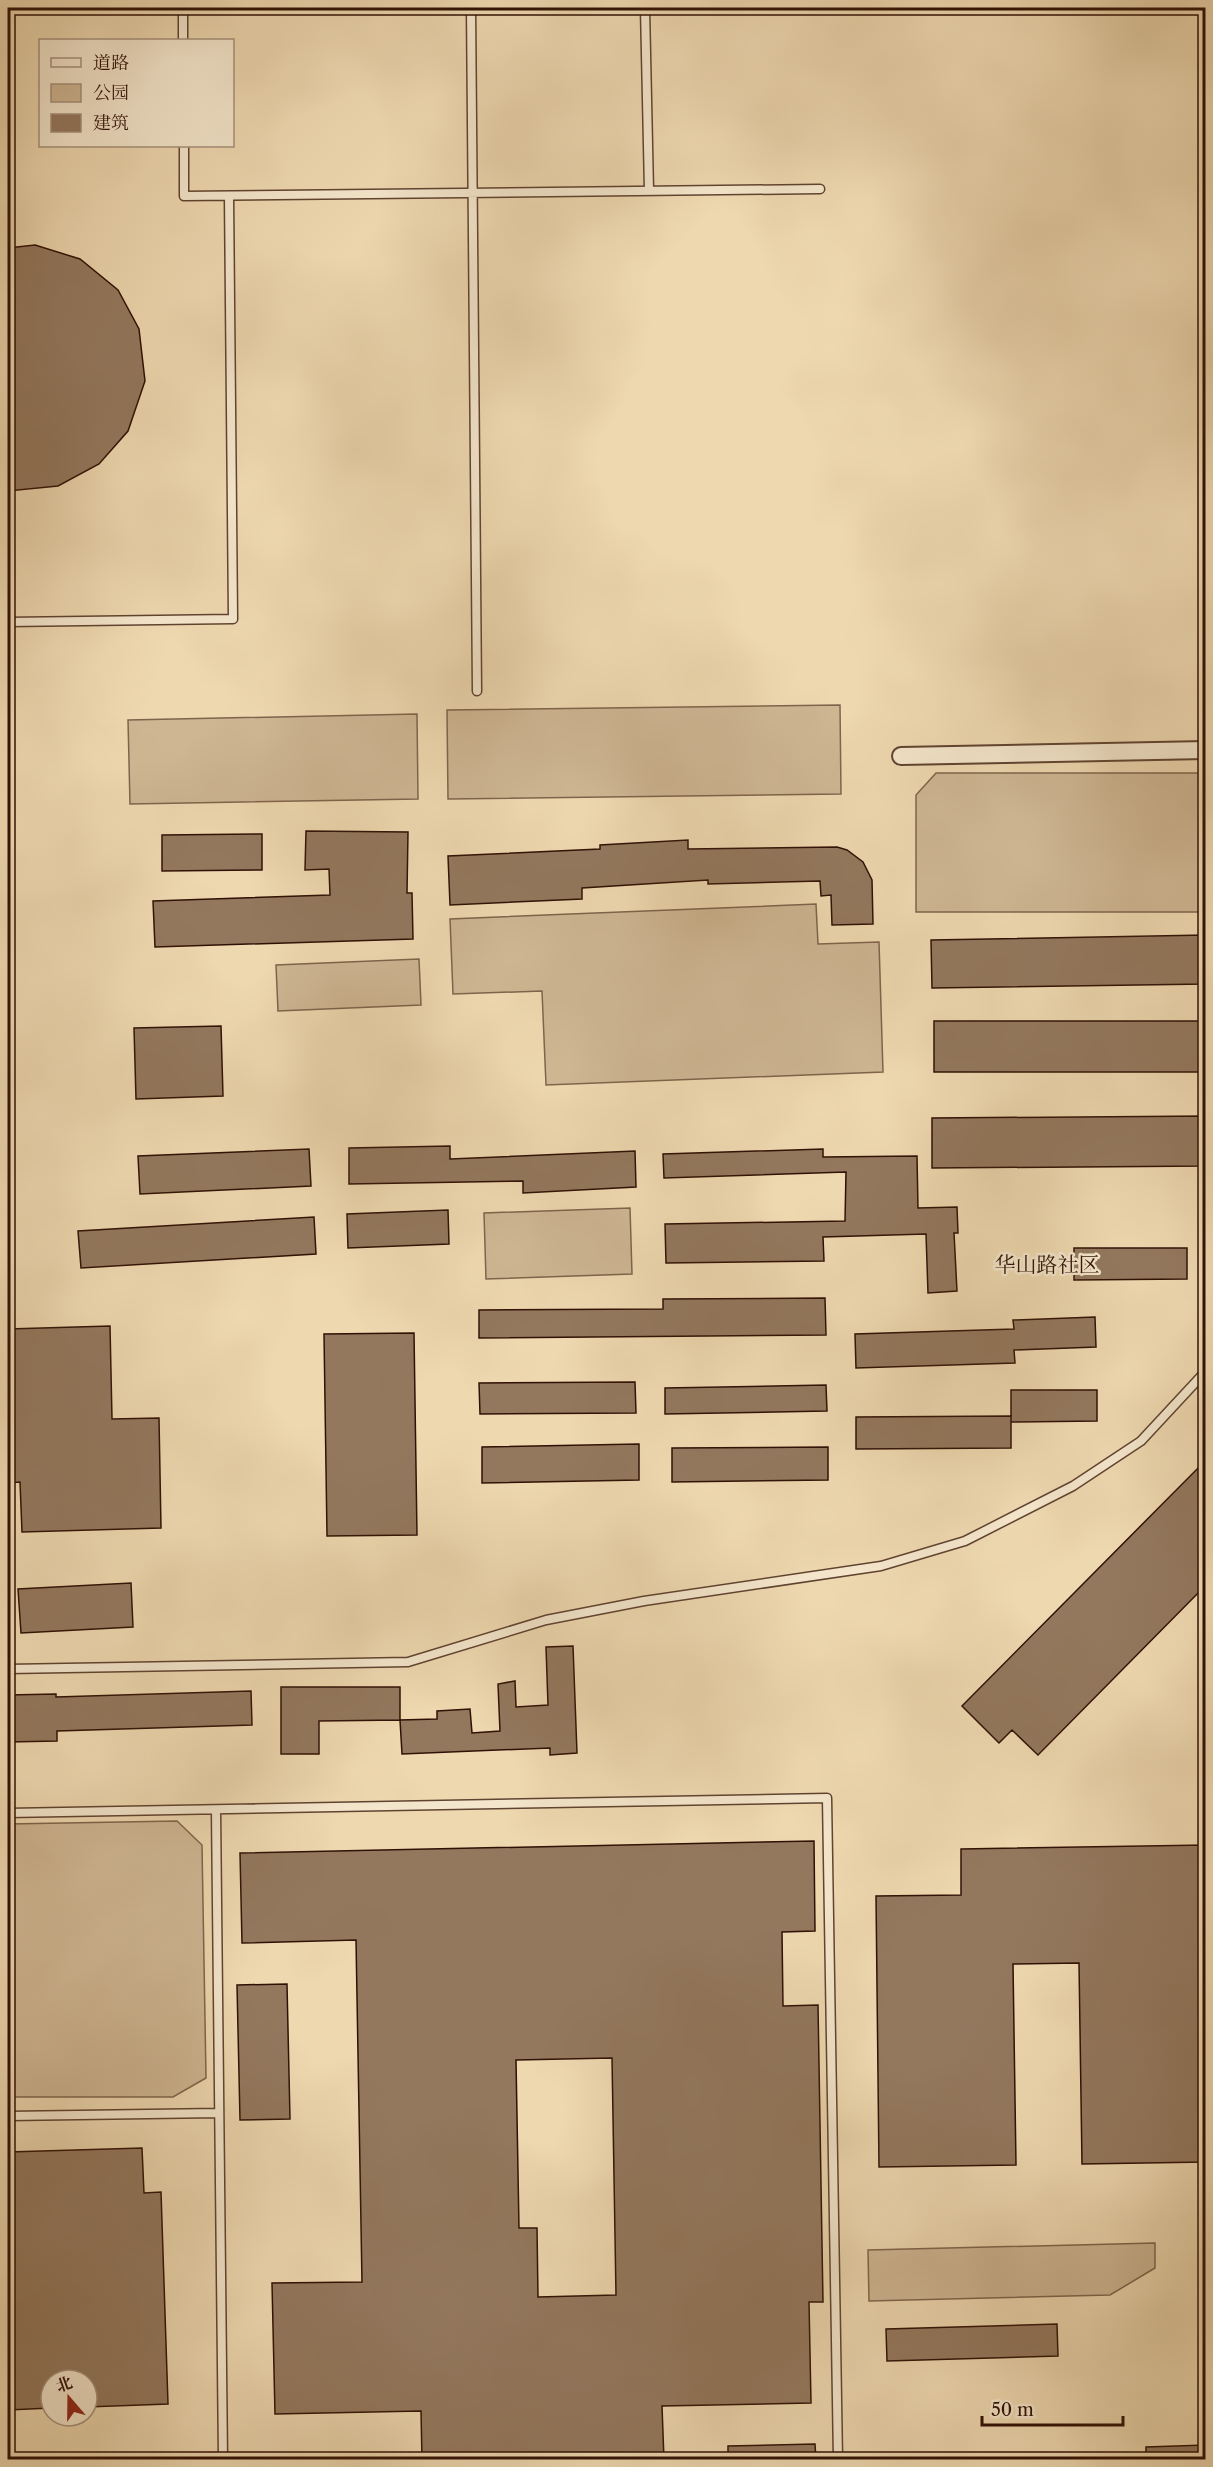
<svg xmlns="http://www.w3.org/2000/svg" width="1213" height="2467" font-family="'Libre Caslon Text','Noto Serif SC',serif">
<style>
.green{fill:#ceb693;stroke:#7f644c;stroke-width:1.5}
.building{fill:#93785e;stroke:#301105;stroke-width:1.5;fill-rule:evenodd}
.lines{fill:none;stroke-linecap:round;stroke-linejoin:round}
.service-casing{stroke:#604330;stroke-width:11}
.minor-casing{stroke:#604330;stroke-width:20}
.service{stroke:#f4e6cc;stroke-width:8}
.minor{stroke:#f4e6cc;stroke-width:16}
.labels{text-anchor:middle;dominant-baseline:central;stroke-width:5;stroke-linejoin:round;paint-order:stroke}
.quarter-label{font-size:21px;fill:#301105;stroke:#f4e6cc}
</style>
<rect width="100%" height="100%" fill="#eed8b0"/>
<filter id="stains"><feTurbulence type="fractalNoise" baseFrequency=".00333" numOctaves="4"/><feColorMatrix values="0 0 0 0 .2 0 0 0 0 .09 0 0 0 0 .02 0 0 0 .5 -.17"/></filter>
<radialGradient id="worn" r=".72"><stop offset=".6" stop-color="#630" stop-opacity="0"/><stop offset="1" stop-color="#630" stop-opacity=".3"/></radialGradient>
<path class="green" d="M 840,705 L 841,794 L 448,799 L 447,710 Z
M 417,714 L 418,799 L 130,804 L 128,720 Z
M 936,773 L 1202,773 L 1202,912 L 916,912 L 916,795 Z
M 816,904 L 818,944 L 879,942 L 883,1072 L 546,1085 L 542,991 L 453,994 L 450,919 Z
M 419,959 L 421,1005 L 278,1011 L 276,965 Z
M 630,1208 L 632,1274 L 486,1279 L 484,1213 Z
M 177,1821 L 202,1845 L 206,2078 L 173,2097 L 8,2097 L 8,1824 Z
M 1155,2243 L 1155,2268 L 1110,2295 L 869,2301 L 868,2250 Z"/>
<path class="building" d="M 35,245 L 80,259 L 118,290 L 139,329 L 145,381 L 128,431 L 99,464 L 58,486 L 8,491 L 8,248 Z
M 306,831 L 408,832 L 407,893 L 412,893 L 413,939 L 155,947 L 153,901 L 330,895 L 329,869 L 305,870 Z
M 262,834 L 262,870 L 162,871 L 162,835 Z
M 688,840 L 688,849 L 837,847 L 847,850 L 863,862 L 872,880 L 873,924 L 832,925 L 831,895 L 821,896 L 820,881 L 708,884 L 708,880 L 582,888 L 582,899 L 450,905 L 448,856 L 600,849 L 600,845 Z
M 1206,935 L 1206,984 L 932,988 L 931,940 Z
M 934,1021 L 1199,1021 L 1199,1072 L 934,1072 Z
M 221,1026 L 223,1096 L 136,1099 L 134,1028 Z
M 1206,1116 L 1206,1166 L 932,1168 L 932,1118 Z
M 450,1146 L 450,1159 L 635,1151 L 636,1187 L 523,1193 L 523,1181 L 349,1184 L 349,1148 Z
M 309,1149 L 311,1186 L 140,1194 L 138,1156 Z
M 823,1149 L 823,1157 L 917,1156 L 918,1208 L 957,1207 L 958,1233 L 954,1233 L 957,1291 L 928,1293 L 926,1234 L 823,1237 L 824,1261 L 666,1263 L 665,1224 L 845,1221 L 846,1172 L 664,1178 L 663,1154 Z
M 448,1210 L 449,1244 L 348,1248 L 347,1214 Z
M 314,1217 L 316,1254 L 81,1268 L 78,1231 Z
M 1074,1248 L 1187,1248 L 1187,1279 L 1074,1280 Z
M 825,1298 L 826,1335 L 479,1338 L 479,1310 L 663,1309 L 663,1299 Z
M 1095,1317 L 1096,1347 L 1014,1350 L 1015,1363 L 856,1368 L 855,1334 L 1014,1329 L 1013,1320 Z
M 110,1326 L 112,1419 L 159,1418 L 161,1528 L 22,1532 L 20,1482 L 8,1483 L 8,1329 Z
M 414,1333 L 417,1535 L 327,1536 L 324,1334 Z
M 635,1382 L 636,1413 L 480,1414 L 479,1383 Z
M 826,1385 L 827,1411 L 665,1414 L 665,1388 Z
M 1011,1390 L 1097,1390 L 1097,1421 L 1011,1422 Z
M 1011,1416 L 1011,1448 L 856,1449 L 856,1417 Z
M 639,1444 L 639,1480 L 482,1483 L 482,1447 Z
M 828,1447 L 828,1480 L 672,1482 L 672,1448 Z
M 1206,1460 L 1206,1585 L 1038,1755 L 1012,1730 L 999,1743 L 962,1706 Z
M 131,1583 L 133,1627 L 21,1633 L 18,1589 Z
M 573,1646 L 577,1753 L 550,1755 L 550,1748 L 402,1754 L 400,1720 L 437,1719 L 437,1711 L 470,1709 L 472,1733 L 500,1731 L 498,1684 L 515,1681 L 516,1707 L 548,1705 L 546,1647 Z
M 281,1687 L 400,1687 L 400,1720 L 319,1721 L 319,1754 L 281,1754 Z
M 251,1691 L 252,1725 L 57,1731 L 57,1741 L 8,1742 L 8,1695 L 56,1694 L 56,1697 Z
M 814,1841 L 815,1931 L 782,1932 L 783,2006 L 818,2005 L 823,2302 L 809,2302 L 811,2403 L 662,2406 L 664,2460 L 422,2460 L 421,2411 L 275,2414 L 272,2283 L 362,2282 L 356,1940 L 242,1943 L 240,1853 ZM 612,2058 L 616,2295 L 538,2297 L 537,2228 L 519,2228 L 516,2060 Z
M 1206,1845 L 1206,2162 L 1082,2164 L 1079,1963 L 1013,1964 L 1016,2165 L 879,2167 L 876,1896 L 961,1895 L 961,1849 Z
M 287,1984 L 290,2119 L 240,2120 L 237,1985 Z
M 142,2148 L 144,2193 L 161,2192 L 168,2404 L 87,2407 L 87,2380 L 51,2380 L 51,2408 L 8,2410 L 8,2152 Z
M 1057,2324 L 1058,2356 L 887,2361 L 886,2329 Z
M 815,2444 L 816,2460 L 728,2460 L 728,2446 Z
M 1206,2445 L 1206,2460 L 1146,2460 L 1146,2447 Z"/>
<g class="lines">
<g class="service-casing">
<path id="service" d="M 183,8 L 183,40
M 471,8 L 477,691
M 645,8 L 649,191
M 184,146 L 184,196 L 820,189
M 8,622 L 233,619 L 229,196
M 8,1669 L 408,1662 L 546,1620 L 644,1601 L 881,1566 L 965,1541 L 1073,1486 L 1141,1441 L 1206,1371
M 216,1810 L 223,2460
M 8,1813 L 827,1798 L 838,2460
M 8,2116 L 219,2113"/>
</g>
<g class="minor-casing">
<path id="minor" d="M 901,756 L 1206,750"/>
</g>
<use href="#service" class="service"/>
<use href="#minor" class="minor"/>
</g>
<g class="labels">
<g class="quarter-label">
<text x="1047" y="1264">华山路社区</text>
</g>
</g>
<rect width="1213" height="2467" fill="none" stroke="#eed8b0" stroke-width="30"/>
<rect x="9" y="9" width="1195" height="2449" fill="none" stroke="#301105" stroke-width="3"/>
<rect x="15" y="15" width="1183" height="2437" fill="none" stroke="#301105" stroke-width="1.5"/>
<rect x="39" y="39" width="195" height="108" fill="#f4e6cc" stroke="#a6917c" stroke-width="1.5"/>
<rect x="51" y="58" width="30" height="9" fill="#f4e6cc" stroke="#a6917c" stroke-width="1.5"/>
<text x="93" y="69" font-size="18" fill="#301105">道路</text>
<rect x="51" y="84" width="30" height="18" fill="#ceb693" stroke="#a6917c" stroke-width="1.5"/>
<text x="93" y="99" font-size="18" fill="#301105">公园</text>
<rect x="51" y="114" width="30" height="18" fill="#93785e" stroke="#a6917c" stroke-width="1.5"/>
<text x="93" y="129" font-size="18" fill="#301105">建筑</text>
<g transform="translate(69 2398) rotate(340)"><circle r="28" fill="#f4e6cc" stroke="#a6917c" stroke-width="1.5"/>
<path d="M0-4.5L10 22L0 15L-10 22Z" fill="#8f2418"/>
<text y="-9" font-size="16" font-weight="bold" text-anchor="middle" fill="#301105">北</text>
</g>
<path d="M982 2416v9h141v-9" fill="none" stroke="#301105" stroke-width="3"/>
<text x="991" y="2416" font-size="18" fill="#301105" stroke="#f4e6cc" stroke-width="4.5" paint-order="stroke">50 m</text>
<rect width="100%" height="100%" filter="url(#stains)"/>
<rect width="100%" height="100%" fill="url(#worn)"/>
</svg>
